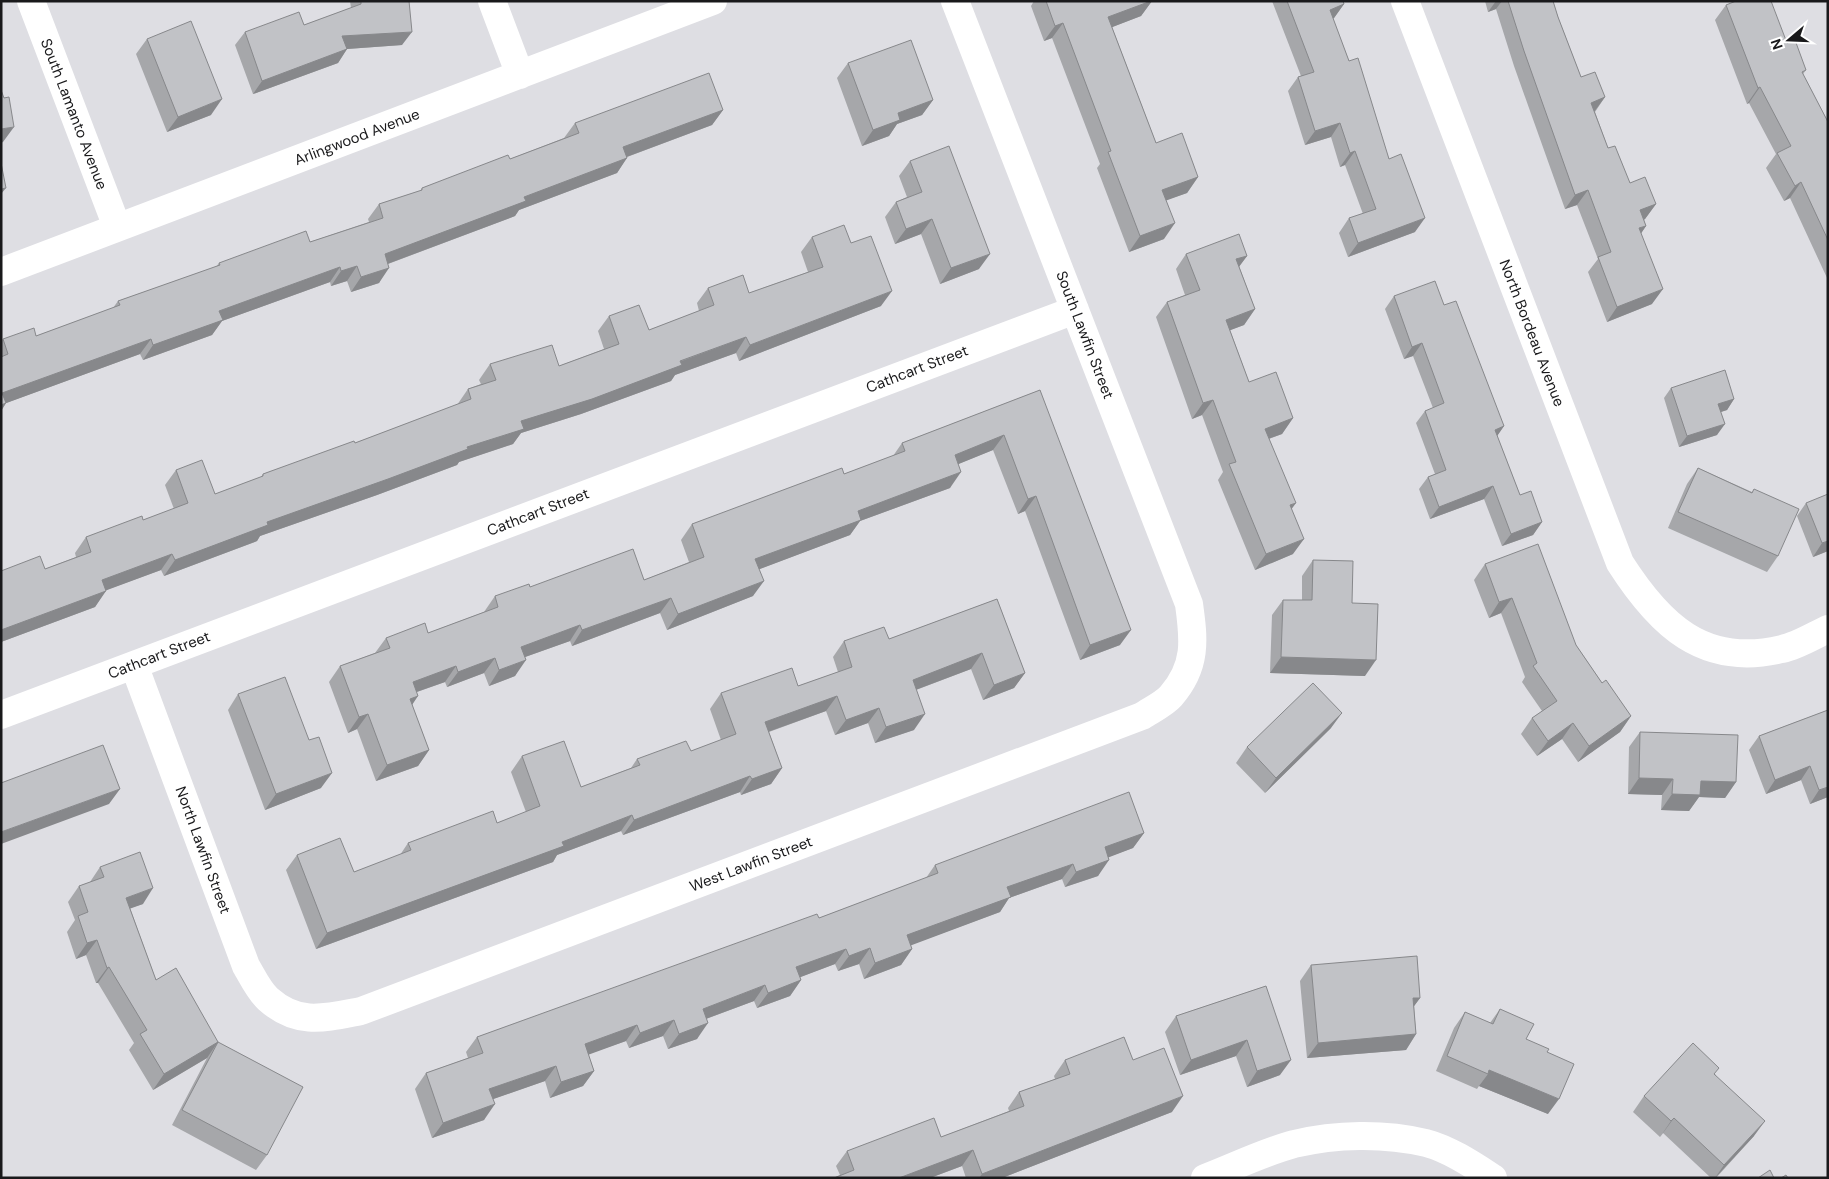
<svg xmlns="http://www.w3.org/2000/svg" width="1829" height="1179" font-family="'DM Sans',sans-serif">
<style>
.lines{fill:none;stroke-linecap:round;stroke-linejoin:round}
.minor{stroke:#fff;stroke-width:28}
.wall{fill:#a6a7aa}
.shaded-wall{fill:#87888b}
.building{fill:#c1c2c6;stroke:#87888b}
.labels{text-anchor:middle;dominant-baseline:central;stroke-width:4;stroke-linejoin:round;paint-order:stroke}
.street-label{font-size:15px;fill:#19191b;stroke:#fff}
</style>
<rect width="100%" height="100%" fill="#dedee3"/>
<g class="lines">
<path class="minor" d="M 31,1 L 117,227
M 492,1 L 520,75
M 1405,1 L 1620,563 C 1659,624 1703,668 1782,649 C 1797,646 1813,636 1828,629
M 1,272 L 713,1
M 134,665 L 246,966 C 252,976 259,991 268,999 C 298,1026 325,1018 361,1011 L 1142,716 C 1151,710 1164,704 1171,696 C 1197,666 1194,640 1189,604 L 955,1
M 1,715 L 1075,310
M 1205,1178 C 1234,1167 1264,1152 1294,1144 C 1336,1134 1384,1133 1426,1143 C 1449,1149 1473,1165 1493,1178"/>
</g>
<path class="wall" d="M 350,1 L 409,1 L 402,45 L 347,49 L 338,63 L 253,94 L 235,45 L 245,32 L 304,25 L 351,8 Z
M 1034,1 L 1152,1 L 1141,16 L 1112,27 L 1156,143 L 1198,177 L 1187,193 L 1166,200 L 1164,239 L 1129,252 L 1097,168 L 1100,164 L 1052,38 L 1044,41 L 1031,6 Z
M 1272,1 L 1343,1 L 1344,4 L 1334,18 L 1333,19 L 1349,61 L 1389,159 L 1415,232 L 1348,257 L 1339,233 L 1349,218 L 1363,214 L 1345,165 L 1340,167 L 1331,137 L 1305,145 L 1288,91 L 1298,77 L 1301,76 Z
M 1485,1 L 1553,1 L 1558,17 L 1581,77 L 1605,97 L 1595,112 L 1608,148 L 1630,183 L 1656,204 L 1645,219 L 1644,220 L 1646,226 L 1641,233 L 1652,304 L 1607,322 L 1588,272 L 1598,259 L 1577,205 L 1565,209 L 1514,66 L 1496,9 L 1488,12 Z
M 1726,5 L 1787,43 L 1806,70 L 1803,74 L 1828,122 L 1828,280 L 1790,198 L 1784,201 L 1766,168 L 1776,154 L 1749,103 L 1747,104 L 1715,20 Z
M 147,39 L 211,115 L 167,132 L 136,54 Z
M 848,63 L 933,100 L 922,115 L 897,124 L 889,136 L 862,146 L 837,78 Z
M 723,110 L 712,125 L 627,157 L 617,173 L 519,210 L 515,216 L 388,264 L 379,283 L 351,292 L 347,281 L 331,286 L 330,282 L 222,321 L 212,335 L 143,360 L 140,354 L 6,403 L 1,411 L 1,341 L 3,339 L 36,336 L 113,308 L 118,301 L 216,267 L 219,263 L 310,242 L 369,222 L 368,219 L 379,204 L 420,191 L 422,188 L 510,159 L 564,138 L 575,123 Z
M 910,161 L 979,269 L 940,284 L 921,234 L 895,244 L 885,217 L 896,202 L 907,197 L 899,176 Z
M 812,237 L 851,243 L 881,306 L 739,361 L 736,353 L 675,375 L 671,381 L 581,414 L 521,433 L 513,444 L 459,462 L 457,465 L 377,495 L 260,536 L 257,541 L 164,576 L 161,570 L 106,590 L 95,607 L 1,642 L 1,571 L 45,569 L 76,557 L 75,553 L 86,537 L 143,520 L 174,509 L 165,485 L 176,470 L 215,494 L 261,477 L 263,474 L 355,443 L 457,405 L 468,389 L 481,384 L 479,380 L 490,364 L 559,366 L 604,349 L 598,331 L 609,316 L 649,330 L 699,311 L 697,303 L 708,288 L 749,293 L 808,272 L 801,252 Z
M 1186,254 L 1247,256 L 1239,266 L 1255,309 L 1244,325 L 1230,330 L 1249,382 L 1293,418 L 1282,434 L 1269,439 L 1292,509 L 1293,554 L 1255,570 L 1218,480 L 1223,472 L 1202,415 L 1192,419 L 1156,317 L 1167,302 L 1185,295 L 1176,269 Z
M 1394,296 L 1444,305 L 1504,426 L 1497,436 L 1520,495 L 1542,522 L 1533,535 L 1502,546 L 1484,499 L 1430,519 L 1419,489 L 1428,477 L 1435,474 L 1416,423 L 1425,411 L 1433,408 L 1413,356 L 1404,359 L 1385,309 Z
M 1671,388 L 1734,399 L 1727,410 L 1721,412 L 1717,435 L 1679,447 L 1664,398 Z
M 1040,390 L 1120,645 L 1080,660 L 1025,511 L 1018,514 L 993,450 L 958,464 L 950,488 L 860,521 L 850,535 L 759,569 L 753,596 L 667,630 L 660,613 L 572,646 L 570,641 L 525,657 L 515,676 L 489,686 L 484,673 L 447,687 L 445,682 L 417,692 L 412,705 L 429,750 L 418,766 L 376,781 L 357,729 L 348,733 L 329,682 L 340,666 L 375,653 L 386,638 L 428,633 L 484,612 L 495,596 L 530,587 L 644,580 L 689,562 L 681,540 L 692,524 L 844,474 L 893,456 L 902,443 Z
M 1698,468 L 1752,492 L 1754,489 L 1778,556 L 1767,572 L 1668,528 L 1687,484 Z
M 1806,503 L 1828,551 L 1813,557 L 1797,516 Z
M 1313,560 L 1352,603 L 1365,676 L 1270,673 L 1272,615 L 1283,600 L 1302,600 L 1302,576 Z
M 1485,564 L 1576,645 L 1602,683 L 1631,716 L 1620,732 L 1578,762 L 1562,739 L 1537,756 L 1521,734 L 1532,718 L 1542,711 L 1522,682 L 1525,677 L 1501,613 L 1489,618 L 1474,580 Z
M 997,599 L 1025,673 L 1014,688 L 983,700 L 971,669 L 916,690 L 914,730 L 875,743 L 868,723 L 835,735 L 826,711 L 769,732 L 782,768 L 771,784 L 741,795 L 740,792 L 623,835 L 621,831 L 557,855 L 553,862 L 316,949 L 286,870 L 297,855 L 354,872 L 400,855 L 408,843 L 497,823 L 526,812 L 511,772 L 522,756 L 581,787 L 631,768 L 637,759 L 691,751 L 721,740 L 710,709 L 721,693 L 798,686 L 838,672 L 833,657 L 844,641 L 889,639 Z
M 238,694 L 321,788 L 265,810 L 228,710 Z
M 1828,710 L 1828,797 L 1810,804 L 1801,780 L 1766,794 L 1749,750 L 1759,736 Z
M 1331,728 L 1265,793 L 1236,763 L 1247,747 Z
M 1640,732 L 1736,782 L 1725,798 L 1699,797 L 1689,811 L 1661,810 L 1662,795 L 1628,794 L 1629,747 Z
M 1144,833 L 1133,848 L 1108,857 L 1098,876 L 1065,887 L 1062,879 L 1009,898 L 1000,912 L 910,945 L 912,949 L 901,965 L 864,979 L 859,964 L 838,971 L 835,964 L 800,977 L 801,980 L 790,996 L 757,1008 L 754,1001 L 706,1019 L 697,1039 L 668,1049 L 663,1036 L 629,1048 L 626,1041 L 588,1054 L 594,1071 L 583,1086 L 550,1098 L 545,1081 L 493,1099 L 484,1120 L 432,1138 L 415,1089 L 426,1073 L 468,1058 L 466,1052 L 477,1037 L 819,918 L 926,878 L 935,865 Z
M 100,867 L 143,904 L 130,908 L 156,980 L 218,1042 L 267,1155 L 256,1170 L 172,1125 L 207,1058 L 153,1090 L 129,1050 L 134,1043 L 98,983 L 96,983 L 86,955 L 76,959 L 67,932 L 75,920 L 68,902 L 79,886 L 90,882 Z
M 1311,965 L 1420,998 L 1414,1006 L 1416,1034 L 1406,1050 L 1307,1058 L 1300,981 Z
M 1266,986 L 1280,1075 L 1247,1087 L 1236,1056 L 1180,1075 L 1165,1032 L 1176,1016 Z
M 1500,1009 L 1526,1039 L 1547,1052 L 1548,1114 L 1479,1086 L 1477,1089 L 1436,1071 L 1454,1028 L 1465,1012 L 1490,1023 Z
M 1065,1060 L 1133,1060 L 1172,1112 L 1002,1178 L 966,1178 L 962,1166 L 930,1178 L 834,1178 L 840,1175 L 836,1166 L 847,1151 L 941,1137 L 1009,1111 L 1008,1108 L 1019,1092 L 1055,1079 L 1054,1076 Z
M 1715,1074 L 1754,1136 L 1716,1178 L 1711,1178 L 1663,1133 L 1660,1137 L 1633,1112 L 1644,1096 Z"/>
<path class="shaded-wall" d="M 1151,1 L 1152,1 L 1141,16 L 1097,33 L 1108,17 Z
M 1496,1 L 1502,1 L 1496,9 L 1488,12 Z
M 1344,4 L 1334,18 L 1320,24 L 1330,10 Z
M 1063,23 L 1052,38 L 1044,41 L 1055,26 Z
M 412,32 L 402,45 L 333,50 L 342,36 Z
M 347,49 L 338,63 L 253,94 L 262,81 Z
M 1760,87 L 1749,103 L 1747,104 L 1758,88 Z
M 1605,97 L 1594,112 L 1591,103 Z
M 222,99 L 211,115 L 167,132 L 178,117 Z
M 933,100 L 922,115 L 897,124 L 889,136 L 862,146 L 873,130 L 898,113 Z
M 723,110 L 712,125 L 613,162 L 623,147 Z
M 1340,123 L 1331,137 L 1305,145 L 1315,131 Z
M 14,127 L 3,142 L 1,143 L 1,129 Z
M 1355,151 L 1345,165 L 1340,167 L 1350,153 Z
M 627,158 L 617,173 L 519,210 L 515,216 L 374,269 L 385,254 L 524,197 Z
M 1198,177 L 1187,193 L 1151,206 L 1162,190 Z
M 1801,182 L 1790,198 L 1784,201 L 1795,186 Z
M 6,188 L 1,194 L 1,189 Z
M 1588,190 L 1577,205 L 1565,209 L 1575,195 Z
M 1656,204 L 1645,219 L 1630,225 L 1640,210 Z
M 1425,218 L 1415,232 L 1348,257 L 1358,243 Z
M 932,219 L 921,234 L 895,244 L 906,229 Z
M 1175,223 L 1164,239 L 1129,252 L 1140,236 Z
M 1646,226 L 1636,241 L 1639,228 Z
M 990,254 L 979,269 L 940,284 L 951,268 Z
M 1247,256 L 1236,271 L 1236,259 Z
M 357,266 L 347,281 L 331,286 L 341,271 Z
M 340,267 L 330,282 L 222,321 L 212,335 L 143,360 L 153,345 L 219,311 Z
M 389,268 L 379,283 L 351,292 L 361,277 Z
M 1663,289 L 1652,304 L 1607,322 L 1617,307 Z
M 892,291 L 881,306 L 739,361 L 750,345 Z
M 1255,309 L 1244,325 L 1215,336 L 1226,320 Z
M 746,337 L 736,353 L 675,375 L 671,381 L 581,414 L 521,433 L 513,444 L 459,462 L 457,465 L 377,495 L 260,536 L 257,541 L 164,576 L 175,560 L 267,522 L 467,447 L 521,421 Z
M 151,339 L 140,354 L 1,405 L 2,393 Z
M 1422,343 L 1413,356 L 1404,359 L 1412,347 Z
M 1734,399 L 1727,410 L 1711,415 L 1718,404 Z
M 1213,400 L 1202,415 L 1192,419 L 1203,403 Z
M 6,403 L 1,411 L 1,405 Z
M 1293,418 L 1282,434 L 1254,444 L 1265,429 Z
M 1725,424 L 1717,435 L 1679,447 L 1687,436 Z
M 1504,426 L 1495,439 L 1495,430 Z
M 1004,435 L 993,450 L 944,470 L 955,455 Z
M 961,472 L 950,488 L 860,521 L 850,535 L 744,575 L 755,559 L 858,511 Z
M 1493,486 L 1484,499 L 1430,519 L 1439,507 Z
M 1036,496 L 1025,511 L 1018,514 L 1028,499 Z
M 1296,503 L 1285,518 L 1290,505 Z
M 1542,522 L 1533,535 L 1502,546 L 1511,534 Z
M 1304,539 L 1293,554 L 1255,570 L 1266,554 Z
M 1828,541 L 1828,551 L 1813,557 L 1822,543 Z
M 172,554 L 161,570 L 91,596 L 102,580 Z
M 764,581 L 753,596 L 667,630 L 678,614 Z
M 106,591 L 95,607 L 1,642 L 1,630 Z
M 671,598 L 660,613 L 572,646 L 582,630 Z
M 1512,598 L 1501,613 L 1489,618 L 1499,602 Z
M 580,625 L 570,641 L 511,662 L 521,647 Z
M 1131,630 L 1120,645 L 1080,660 L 1090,645 Z
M 982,653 L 971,669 L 902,695 L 913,680 Z
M 1281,657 L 1376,660 L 1365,676 L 1270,673 Z
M 495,658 L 484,673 L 447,687 L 458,672 Z
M 526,660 L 515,676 L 489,686 L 499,670 Z
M 456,666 L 445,682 L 402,697 L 413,682 Z
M 1025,673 L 1014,688 L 983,700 L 994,685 Z
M 418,696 L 408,711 L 410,699 Z
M 837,696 L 826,711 L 754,737 L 765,722 Z
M 879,708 L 868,723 L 835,735 L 846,720 Z
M 1342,713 L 1331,728 L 1265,793 L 1276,778 Z
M 368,714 L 357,729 L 348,733 L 359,717 Z
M 925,714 L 914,730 L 875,743 L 886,727 Z
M 1631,716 L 1620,732 L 1578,762 L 1589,746 Z
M 1573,723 L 1562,739 L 1537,756 L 1548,741 Z
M 429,750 L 418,766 L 376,781 L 387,765 Z
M 1810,766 L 1801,780 L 1766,794 L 1775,780 Z
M 782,768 L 771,784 L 741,795 L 752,779 Z
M 332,773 L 321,788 L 265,810 L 276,794 Z
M 750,776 L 740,792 L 623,835 L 634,820 Z
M 1639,778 L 1673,779 L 1662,795 L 1628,794 Z
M 1701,781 L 1736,782 L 1725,798 L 1699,797 L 1689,811 L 1661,810 L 1672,794 Z
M 1828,787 L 1828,797 L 1810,804 L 1819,790 Z
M 120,789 L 109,804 L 1,844 L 1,832 Z
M 632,815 L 621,831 L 557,855 L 553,862 L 316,949 L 327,933 L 562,842 Z
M 1144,833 L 1133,848 L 1094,863 L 1105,847 Z
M 1109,860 L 1098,876 L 1065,887 L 1076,872 Z
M 1073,864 L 1062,879 L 1009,898 L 1000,912 L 896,951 L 907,935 L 1007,887 Z
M 153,888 L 143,904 L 115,914 L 126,898 Z
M 97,940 L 86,955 L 76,959 L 87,943 Z
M 870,948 L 859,964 L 838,971 L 849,956 Z
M 846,949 L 835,964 L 785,983 L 796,967 Z
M 912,949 L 901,965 L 864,979 L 875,963 Z
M 109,967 L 98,983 L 96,983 L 107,968 Z
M 801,980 L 790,996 L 757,1008 L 768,993 Z
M 765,985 L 754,1001 L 692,1024 L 703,1009 Z
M 1413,998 L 1420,998 L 1409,1013 Z
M 674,1020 L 663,1036 L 629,1048 L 640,1033 Z
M 708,1023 L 697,1039 L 668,1049 L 679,1034 Z
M 637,1025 L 626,1041 L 574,1060 L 585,1044 Z
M 1416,1034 L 1406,1050 L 1307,1058 L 1318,1043 Z
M 1247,1040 L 1236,1056 L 1180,1075 L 1191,1060 Z
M 218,1042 L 207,1058 L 153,1090 L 164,1074 Z
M 1291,1060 L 1280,1075 L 1247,1087 L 1257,1071 Z
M 556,1066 L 545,1081 L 479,1104 L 489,1089 Z
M 1489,1070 L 1559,1099 L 1548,1114 L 1479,1086 L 1488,1074 Z
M 594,1071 L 583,1086 L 550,1098 L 561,1082 Z
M 1183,1096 L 1172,1112 L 1002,1178 L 979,1178 L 982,1174 Z
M 495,1104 L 484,1120 L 432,1138 L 443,1123 Z
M 1674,1118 L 1663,1133 L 1660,1137 L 1671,1121 Z
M 1765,1121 L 1754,1136 L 1715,1178 L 1724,1165 Z
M 973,1150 L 962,1166 L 930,1178 L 899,1178 Z"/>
<path class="building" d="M 361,1 L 409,1 L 412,32 L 342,36 L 347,49 L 262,81 L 245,32 L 299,12 L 304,25 L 361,4 Z
M 1046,1 L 1151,1 L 1108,17 L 1156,143 L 1182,133 L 1198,177 L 1162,190 L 1175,223 L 1140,236 L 1108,152 L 1111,151 L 1063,23 L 1055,26 Z
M 1287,1 L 1343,1 L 1344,4 L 1330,10 L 1349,61 L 1358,58 L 1389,159 L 1401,154 L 1425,218 L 1358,243 L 1349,218 L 1376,209 L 1355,151 L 1350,153 L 1340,123 L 1315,131 L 1298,77 L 1314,72 Z
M 1508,1 L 1553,1 L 1558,17 L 1581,77 L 1595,72 L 1605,97 L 1591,103 L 1608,148 L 1615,146 L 1630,183 L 1645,177 L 1656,204 L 1640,210 L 1646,226 L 1639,228 L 1663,289 L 1617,307 L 1598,257 L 1611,252 L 1588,190 L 1575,195 L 1524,51 Z
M 1736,1 L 1771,1 L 1787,43 L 1795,40 L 1806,70 L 1802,72 L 1828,122 L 1828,240 L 1801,182 L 1795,186 L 1777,153 L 1791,146 L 1760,87 L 1758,88 L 1726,5 Z
M 191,21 L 222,99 L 178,117 L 147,39 Z
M 911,40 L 933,100 L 898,113 L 900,120 L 873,130 L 848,63 Z
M 709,73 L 723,110 L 623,147 L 627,158 L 524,197 L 526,201 L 385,254 L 389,268 L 361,277 L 357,266 L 341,271 L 340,267 L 219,311 L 223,320 L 153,345 L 151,339 L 2,393 L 6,403 L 1,405 L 1,357 L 8,354 L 3,339 L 34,328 L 36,336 L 120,305 L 118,301 L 220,265 L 219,263 L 306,231 L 310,242 L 383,218 L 379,204 L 422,190 L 422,188 L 508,155 L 510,159 L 579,133 L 575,123 Z
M 1,90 L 4,98 L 9,97 L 14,127 L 1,129 Z
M 949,146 L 990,254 L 951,268 L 932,219 L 906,229 L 896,202 L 922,192 L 910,161 Z
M 1,163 L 6,188 L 1,189 Z
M 844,225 L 851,243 L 871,236 L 892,291 L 750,345 L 746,337 L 680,361 L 682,365 L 592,399 L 521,421 L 524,429 L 467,447 L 468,449 L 388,479 L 267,522 L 268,525 L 175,560 L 172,554 L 102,580 L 106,591 L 1,630 L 1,571 L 40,556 L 45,569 L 91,552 L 86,537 L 142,516 L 143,520 L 188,503 L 176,470 L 202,460 L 215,494 L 263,476 L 263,474 L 354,441 L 355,443 L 471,399 L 468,389 L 496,380 L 490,364 L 552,345 L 559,366 L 619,344 L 609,316 L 639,305 L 649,330 L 714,305 L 708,288 L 743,275 L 749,293 L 823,267 L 812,237 Z
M 1239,234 L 1247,256 L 1236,259 L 1255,309 L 1226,320 L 1249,382 L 1276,372 L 1293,418 L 1265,429 L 1296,503 L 1290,505 L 1304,539 L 1266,554 L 1229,464 L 1236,462 L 1213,400 L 1203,403 L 1167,302 L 1200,290 L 1186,254 Z
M 1435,281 L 1444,305 L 1456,301 L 1504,426 L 1495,430 L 1520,495 L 1531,491 L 1542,522 L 1511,534 L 1493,486 L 1439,507 L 1428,477 L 1446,470 L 1425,411 L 1444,403 L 1422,343 L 1412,347 L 1394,296 Z
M 1725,370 L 1734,399 L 1718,404 L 1725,424 L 1687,436 L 1671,388 Z
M 1040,390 L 1131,630 L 1090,645 L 1036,496 L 1028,499 L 1004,435 L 955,455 L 961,472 L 858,511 L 861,520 L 755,559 L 764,581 L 678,614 L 671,598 L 582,630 L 580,625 L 521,647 L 526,660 L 499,670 L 495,658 L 458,672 L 456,666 L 413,682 L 418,696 L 410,699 L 429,750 L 387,765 L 368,714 L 359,717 L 340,666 L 390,648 L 386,638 L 425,623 L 428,633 L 498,607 L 495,596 L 529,584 L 530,587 L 633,549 L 644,580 L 704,557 L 692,524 L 842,468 L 844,474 L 905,451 L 902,443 Z
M 1698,468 L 1752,493 L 1754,489 L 1799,509 L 1778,556 L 1678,512 Z
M 1828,494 L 1828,541 L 1822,543 L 1806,503 Z
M 1538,544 L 1576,645 L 1602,683 L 1606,680 L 1631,716 L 1589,746 L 1573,723 L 1548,741 L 1532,718 L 1557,701 L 1533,666 L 1537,663 L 1512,598 L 1499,602 L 1485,564 Z
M 1313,560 L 1353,561 L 1352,603 L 1378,604 L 1376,660 L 1281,657 L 1283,600 L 1312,600 Z
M 997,599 L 1025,673 L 994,685 L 982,653 L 913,680 L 925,714 L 886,727 L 879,708 L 846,720 L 837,696 L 765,722 L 782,768 L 752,779 L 750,776 L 634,820 L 632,815 L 562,842 L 564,846 L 327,933 L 297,855 L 340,838 L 354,872 L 411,850 L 408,843 L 493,811 L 497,823 L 540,806 L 522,756 L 564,741 L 581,787 L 640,765 L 637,759 L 686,741 L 691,751 L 736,734 L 721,693 L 792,668 L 798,686 L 852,667 L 844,641 L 884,627 L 889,639 Z
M 285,677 L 309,740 L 319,737 L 332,773 L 276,794 L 238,694 Z
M 1313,683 L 1342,713 L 1276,778 L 1247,747 Z
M 1828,710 L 1828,787 L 1819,790 L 1810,766 L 1775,780 L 1759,736 Z
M 1640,732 L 1738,735 L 1736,782 L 1701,781 L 1700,795 L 1672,794 L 1673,779 L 1639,778 Z
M 103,745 L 120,789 L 1,832 L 1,783 Z
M 1129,792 L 1144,833 L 1105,847 L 1109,860 L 1076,872 L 1073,864 L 1007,887 L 1011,897 L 907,935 L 912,949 L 875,963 L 870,948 L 849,956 L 846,949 L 796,967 L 801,980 L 768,993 L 765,985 L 703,1009 L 708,1023 L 679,1034 L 674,1020 L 640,1033 L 637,1025 L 585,1044 L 594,1071 L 561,1082 L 556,1066 L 489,1089 L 495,1104 L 443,1123 L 426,1073 L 483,1053 L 477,1037 L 817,914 L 819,918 L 938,873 L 935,865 Z
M 140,852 L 153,888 L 126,898 L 156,980 L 176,968 L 218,1042 L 303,1087 L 267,1155 L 182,1110 L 218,1042 L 164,1074 L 140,1034 L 147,1030 L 109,967 L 107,968 L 97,940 L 87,943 L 78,916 L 88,912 L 79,886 L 104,877 L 100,867 Z
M 1417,956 L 1420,998 L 1413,998 L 1416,1034 L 1318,1043 L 1311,965 Z
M 1266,986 L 1291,1060 L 1257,1071 L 1247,1040 L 1191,1060 L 1176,1016 Z
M 1500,1009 L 1534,1024 L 1526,1039 L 1549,1049 L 1547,1052 L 1574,1064 L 1559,1099 L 1489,1070 L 1488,1074 L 1447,1056 L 1465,1012 L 1493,1024 Z
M 1124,1037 L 1133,1060 L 1164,1048 L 1183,1096 L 982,1174 L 973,1150 L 899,1178 L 834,1178 L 854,1170 L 847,1151 L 934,1118 L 941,1137 L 1024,1106 L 1019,1092 L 1070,1074 L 1065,1060 Z
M 1693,1043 L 1719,1068 L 1714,1074 L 1765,1121 L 1724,1165 L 1674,1118 L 1671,1121 L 1644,1096 Z
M 1770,1170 L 1774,1178 L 1758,1178 Z
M 1786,1175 L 1788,1178 L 1781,1178 Z"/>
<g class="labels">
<g class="street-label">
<text transform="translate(74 114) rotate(69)">South Lamanto Avenue</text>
<text transform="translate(357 137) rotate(-21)">Arlingwood Avenue</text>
<text transform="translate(1532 333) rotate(69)">North Bordeau Avenue</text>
<text transform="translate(1085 335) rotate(69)">South Lawfin Street</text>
<text transform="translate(917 369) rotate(-21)">Cathcart Street</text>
<text transform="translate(538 512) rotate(-21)">Cathcart Street</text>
<text transform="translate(159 655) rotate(-21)">Cathcart Street</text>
<text transform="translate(203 850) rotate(70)">North Lawfin Street</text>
<text transform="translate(751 864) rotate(-21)">West Lawfin Street</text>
</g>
</g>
<rect width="1829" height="1179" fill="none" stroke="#19191b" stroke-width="5"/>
<g transform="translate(1789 40) rotate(251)" stroke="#ffffff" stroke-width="4" paint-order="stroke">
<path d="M0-4L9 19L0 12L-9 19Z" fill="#19191b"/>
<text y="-8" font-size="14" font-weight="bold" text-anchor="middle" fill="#19191b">N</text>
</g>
</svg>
